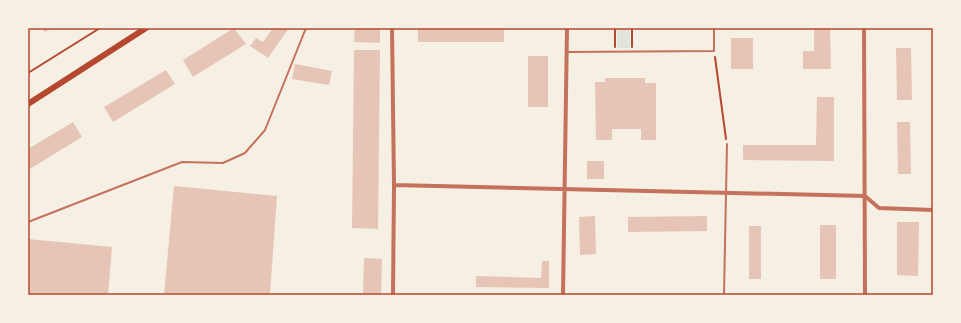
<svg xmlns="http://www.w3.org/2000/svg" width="961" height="323" font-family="'Playfair Display',serif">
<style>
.green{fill:#e2e4dc}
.building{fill:#e6c5b7}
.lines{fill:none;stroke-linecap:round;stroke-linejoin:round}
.path{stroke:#b5482f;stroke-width:2}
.service{stroke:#c5725c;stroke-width:2}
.minor{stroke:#c5725c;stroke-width:4}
.secondary{stroke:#b5482f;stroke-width:6}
.neatline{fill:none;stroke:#b5482f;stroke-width:1.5}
</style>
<rect width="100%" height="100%" fill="#f6efe4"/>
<path class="green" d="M 617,28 L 630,28 L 630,48 L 617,48 Z"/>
<path class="building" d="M 42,28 L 52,28 L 45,32 Z
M 234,28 L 246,44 L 193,77 L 183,60 Z
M 273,28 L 289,28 L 268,58 L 250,46 L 256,38 L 263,42 Z
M 355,28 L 380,28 L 380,43 L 354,42 Z
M 418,28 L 504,28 L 504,42 L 418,42 Z
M 814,28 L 830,28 L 831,69 L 803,69 L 803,51 L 814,51 Z
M 731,38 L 753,38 L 753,69 L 731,69 Z
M 896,48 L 911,48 L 912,100 L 897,100 Z
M 354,50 L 380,50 L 378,229 L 352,228 Z
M 528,56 L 548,56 L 548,107 L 528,107 Z
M 295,64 L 332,71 L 329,85 L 292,79 Z
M 166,70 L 175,84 L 113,122 L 104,107 Z
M 605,78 L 645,78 L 645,83 L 656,83 L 656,140 L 641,140 L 641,129 L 612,129 L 612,140 L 596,140 L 595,82 L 605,82 Z
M 817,97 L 834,97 L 834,161 L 743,160 L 743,145 L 816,145 Z
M 73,122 L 82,137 L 28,170 L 28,149 Z
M 897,122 L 910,122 L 911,174 L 898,174 Z
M 587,161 L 604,161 L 604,179 L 587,179 Z
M 174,186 L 277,196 L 270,295 L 164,295 Z
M 595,216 L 596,254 L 580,255 L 579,217 Z
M 707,216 L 707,231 L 628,232 L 628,217 Z
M 897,222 L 919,222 L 918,276 L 897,275 Z
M 820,225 L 836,225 L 836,279 L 820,279 Z
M 749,226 L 761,226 L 761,279 L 749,279 Z
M 28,239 L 112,247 L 108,295 L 28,295 Z
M 364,258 L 382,259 L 381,295 L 363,295 Z
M 542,261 L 549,261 L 549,288 L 476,287 L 476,276 L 541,278 Z"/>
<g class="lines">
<path class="path" d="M 632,28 L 632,47
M 615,47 L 615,28
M 715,57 L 726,139
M 28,73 L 100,28"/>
<path class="service" d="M 567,52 L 714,51 L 714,28
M 28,222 L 182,162 L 223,163 L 245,153 L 265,130 L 306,28
M 724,295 L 727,144"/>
<path class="minor" d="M 392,28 L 394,185 L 393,295
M 864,28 L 865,295
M 394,185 L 865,196 L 879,208 L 933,210
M 563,295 L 567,28"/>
<path class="secondary" d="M 28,104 L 146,28"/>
</g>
<rect width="961" height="323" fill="none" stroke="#f6efe4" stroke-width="58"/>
<rect x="29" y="29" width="903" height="265" class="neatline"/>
</svg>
